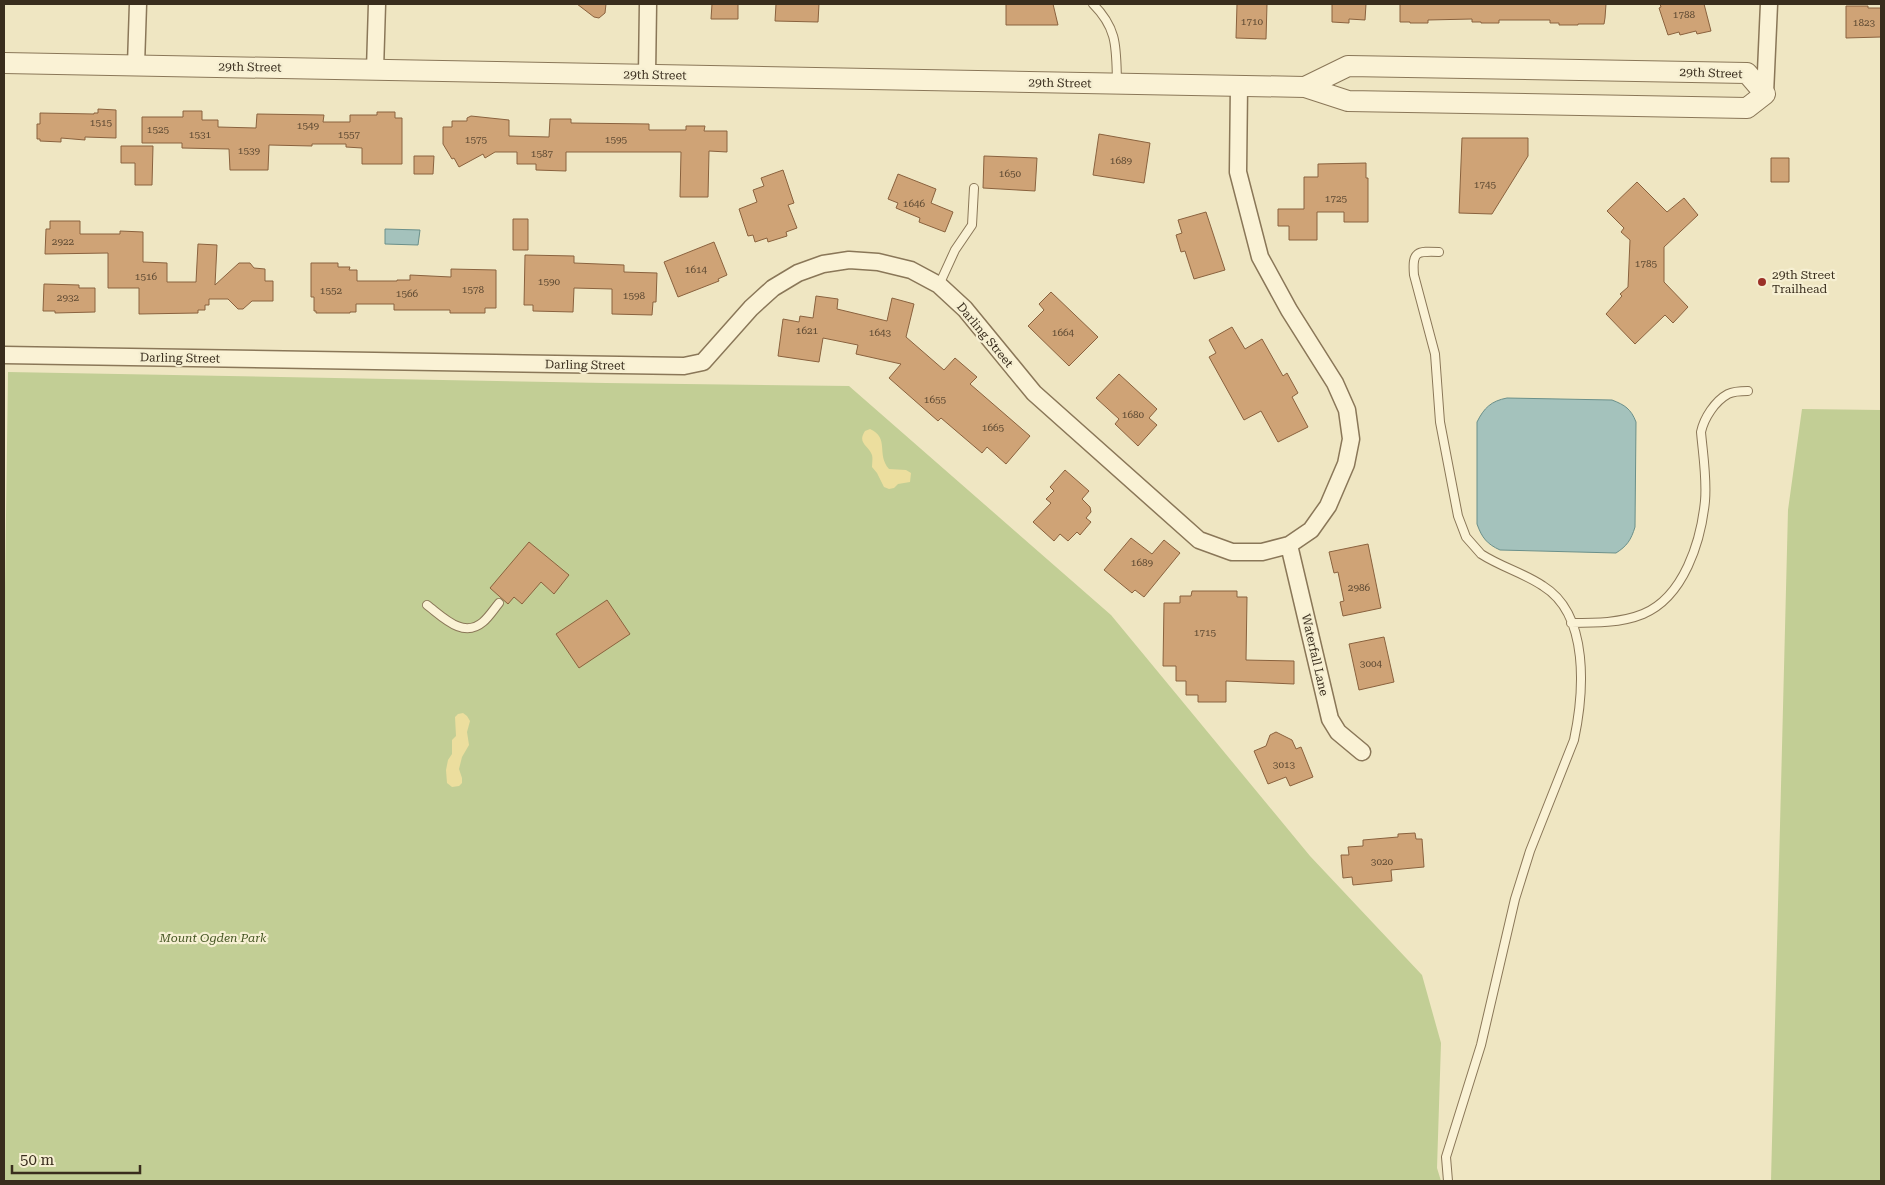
<svg xmlns="http://www.w3.org/2000/svg" width="1885" height="1185" font-family="'Roboto Serif',serif">
<style>
.green{fill:#c2ce95}
.sand{fill:#ecde9e}
.water{fill:#a4c2bc;stroke:#6b908a}
.building{fill:#cfa376;stroke:#8a623e}
.lines{fill:none;stroke-linecap:round;stroke-linejoin:round}
.service-casing{stroke:#8a7758;stroke-width:10}
.minor-casing{stroke:#8a7758;stroke-width:19}
.tertiary-casing{stroke:#8a7758;stroke-width:22}
.service{stroke:#faf2d5;stroke-width:8}
.minor{stroke:#faf2d5;stroke-width:16}
.tertiary{stroke:#faf2d5;stroke-width:20}
.poi-dot{fill:#9b3027;stroke:#f6efd2;stroke-width:2}
.labels{text-anchor:middle;dominant-baseline:central;stroke-width:4.5;stroke-linejoin:round;paint-order:stroke}
.number-label{font-size:10px;fill:#5e4a33}
.street-label{font-size:12px;fill:#392d1d;stroke:#f6efd2}
.poi-label{font-size:12px;fill:#392d1d;stroke:#f6efd2;text-anchor:start}
.park-label{font-size:12px;font-style:italic;fill:#455623;stroke:#f6efd2}
</style>
<rect width="100%" height="100%" fill="#efe6c2"/>
<path class="green" d="M 8,372 L 606,383 L 849,386 L 1111,615 L 1310,856 L 1422,975 L 1441,1043 L 1437,1168 L 1441,1181 L 4,1181 L 4,660 Z
M 1802,409 L 1881,410 L 1881,1181 L 1771,1181 L 1788,510 Z"/>
<path class="sand" d="M 870,429 C 890,438 876,454 889,469 L 906,470 L 911,473 L 910,482 L 898,484 L 894,488 L 889,489 L 884,487 L 877,473 L 872,467 C 872,463 873,459 872,455 C 868,445 857,443 865,431 Z
M 463,713 L 467,716 L 470,721 L 467,732 L 469,745 L 462,757 L 459,769 L 462,778 L 462,783 L 459,786 L 452,787 L 447,783 L 446,770 L 448,760 L 452,754 L 452,740 L 456,736 L 455,717 L 458,714 Z"/>
<path class="water" d="M 385,229 L 420,230 L 418,245 L 385,244 Z
M 1507,398 L 1612,400 C 1625,405 1631,409 1636,422 L 1635,527 C 1631,540 1627,546 1616,553 L 1500,550 C 1487,544 1482,538 1477,524 L 1477,422 C 1484,408 1491,401 1507,398 Z"/>
<path class="building" d="M 577,4 L 606,4 L 605,13 L 599,18 L 594,17 Z
M 712,4 L 738,4 L 738,19 L 711,19 Z
M 776,4 L 819,4 L 818,22 L 775,21 Z
M 1006,4 L 1053,4 L 1058,25 L 1006,25 Z
M 1237,4 L 1267,4 L 1266,39 L 1236,38 Z
M 1332,4 L 1366,4 L 1365,20 L 1349,19 L 1349,23 L 1332,22 Z
M 1400,4 L 1606,4 L 1605,18 L 1604,24 L 1578,24 L 1578,25 L 1559,25 L 1559,23 L 1550,23 L 1550,20 L 1499,20 L 1499,23 L 1481,23 L 1481,22 L 1472,22 L 1472,19 L 1428,20 L 1428,23 L 1410,23 L 1410,22 L 1400,22 Z
M 1660,4 L 1704,4 L 1711,31 L 1697,34 L 1696,31 L 1680,35 L 1679,32 L 1668,35 L 1659,8 L 1661,7 Z
M 1846,6 L 1868,6 L 1868,8 L 1881,8 L 1881,37 L 1846,38 Z
M 98,109 L 116,110 L 116,138 L 85,137 L 85,140 L 61,138 L 61,142 L 40,141 L 40,139 L 37,139 L 37,124 L 40,124 L 40,113 L 94,114 L 94,113 L 98,113 Z
M 183,111 L 202,111 L 202,120 L 218,120 L 218,127 L 256,128 L 257,114 L 324,115 L 323,122 L 350,122 L 350,115 L 377,115 L 377,112 L 395,112 L 395,118 L 402,118 L 402,164 L 362,164 L 362,148 L 346,147 L 346,144 L 312,144 L 312,146 L 269,145 L 268,170 L 230,170 L 229,149 L 182,148 L 182,143 L 142,143 L 142,117 L 183,117 Z
M 471,116 L 509,120 L 509,136 L 549,137 L 550,119 L 571,119 L 571,123 L 649,124 L 649,130 L 686,130 L 686,126 L 705,126 L 704,131 L 727,131 L 727,152 L 709,151 L 708,197 L 680,197 L 681,152 L 566,152 L 566,171 L 536,170 L 536,164 L 517,164 L 517,152 L 495,152 L 485,158 L 483,154 L 459,167 L 454,158 L 452,159 L 443,144 L 443,127 L 452,127 L 452,121 L 467,121 L 467,118 Z
M 1099,134 L 1150,143 L 1144,183 L 1093,175 Z
M 1462,138 L 1528,138 L 1528,156 L 1492,214 L 1459,213 Z
M 121,146 L 153,146 L 152,185 L 135,185 L 135,163 L 121,163 Z
M 414,156 L 434,156 L 433,174 L 414,174 Z
M 984,156 L 1037,158 L 1035,191 L 983,188 Z
M 1771,158 L 1789,158 L 1789,182 L 1771,182 Z
M 1366,163 L 1366,178 L 1368,178 L 1368,222 L 1344,222 L 1344,212 L 1317,212 L 1317,240 L 1289,240 L 1289,226 L 1278,226 L 1278,209 L 1304,209 L 1304,177 L 1318,177 L 1318,164 Z
M 783,170 L 794,203 L 788,205 L 797,228 L 786,232 L 787,236 L 768,242 L 767,238 L 755,242 L 753,235 L 748,236 L 739,209 L 757,202 L 753,190 L 764,186 L 761,178 Z
M 898,174 L 936,189 L 931,203 L 953,212 L 945,232 L 919,222 L 920,218 L 896,208 L 898,203 L 888,199 Z
M 1637,182 L 1667,212 L 1684,198 L 1698,215 L 1664,247 L 1664,282 L 1688,307 L 1673,323 L 1665,315 L 1635,344 L 1606,314 L 1622,296 L 1620,294 L 1628,287 L 1630,240 L 1621,232 L 1624,228 L 1607,211 Z
M 1206,212 L 1225,270 L 1194,279 L 1185,251 L 1181,252 L 1176,235 L 1182,233 L 1178,220 Z
M 513,219 L 528,219 L 528,250 L 513,250 Z
M 50,221 L 80,221 L 80,234 L 120,234 L 120,231 L 143,232 L 143,262 L 167,263 L 167,282 L 196,282 L 198,244 L 217,245 L 215,285 L 239,263 L 250,263 L 254,268 L 265,269 L 265,281 L 273,281 L 273,301 L 252,301 L 243,309 L 238,309 L 228,299 L 209,299 L 209,305 L 205,305 L 205,310 L 198,310 L 198,313 L 139,314 L 139,288 L 108,288 L 108,253 L 45,254 L 46,229 L 50,229 Z
M 714,242 L 727,275 L 718,279 L 719,281 L 678,297 L 664,262 Z
M 525,255 L 574,256 L 574,263 L 624,265 L 624,272 L 657,273 L 656,302 L 653,302 L 652,315 L 612,314 L 612,289 L 574,288 L 573,312 L 533,311 L 533,305 L 524,305 Z
M 311,263 L 338,263 L 338,267 L 350,267 L 349,270 L 357,270 L 357,281 L 397,281 L 397,280 L 410,280 L 410,275 L 451,277 L 451,269 L 496,270 L 496,308 L 485,308 L 485,313 L 450,313 L 450,310 L 394,310 L 394,304 L 356,304 L 356,312 L 350,312 L 350,313 L 316,313 L 316,311 L 314,311 L 314,297 L 311,297 Z
M 44,284 L 79,285 L 79,288 L 95,288 L 95,312 L 55,313 L 55,311 L 43,311 Z
M 1051,292 L 1098,337 L 1069,366 L 1028,326 L 1044,310 L 1039,304 Z
M 816,296 L 838,299 L 837,309 L 887,321 L 892,298 L 914,304 L 906,337 L 944,370 L 955,358 L 977,377 L 970,384 L 1030,436 L 1006,464 L 987,447 L 982,453 L 941,418 L 938,421 L 889,378 L 901,364 L 856,354 L 858,345 L 823,338 L 819,362 L 778,356 L 783,319 L 799,322 L 800,316 L 813,318 Z
M 1232,327 L 1245,349 L 1262,339 L 1283,376 L 1287,373 L 1298,393 L 1292,397 L 1308,427 L 1278,442 L 1261,411 L 1244,420 L 1209,357 L 1216,353 L 1209,340 Z
M 1119,374 L 1157,409 L 1149,418 L 1157,425 L 1138,446 L 1115,424 L 1119,419 L 1096,398 Z
M 1065,470 L 1089,491 L 1082,499 L 1090,507 L 1091,512 L 1086,518 L 1091,522 L 1080,535 L 1077,532 L 1068,541 L 1060,534 L 1054,541 L 1033,522 L 1051,503 L 1046,499 L 1054,491 L 1050,487 Z
M 1131,538 L 1152,554 L 1164,540 L 1180,553 L 1144,597 L 1135,590 L 1132,593 L 1104,570 Z
M 529,542 L 569,575 L 554,594 L 541,582 L 522,604 L 514,597 L 508,604 L 490,588 Z
M 1368,544 L 1381,608 L 1343,616 L 1340,602 L 1344,601 L 1338,572 L 1334,573 L 1329,552 Z
M 1192,591 L 1237,591 L 1237,597 L 1247,597 L 1246,660 L 1294,661 L 1294,684 L 1226,681 L 1226,702 L 1198,702 L 1198,695 L 1186,695 L 1186,681 L 1176,681 L 1176,666 L 1163,666 L 1164,603 L 1180,603 L 1180,596 L 1191,596 Z
M 607,600 L 630,634 L 579,668 L 556,634 Z
M 1384,637 L 1394,682 L 1359,690 L 1349,644 Z
M 1276,732 L 1292,740 L 1296,749 L 1301,747 L 1313,777 L 1290,786 L 1286,777 L 1268,784 L 1254,751 L 1266,746 L 1270,735 Z
M 1415,833 L 1416,839 L 1422,839 L 1424,867 L 1391,870 L 1392,881 L 1353,885 L 1352,877 L 1343,878 L 1341,855 L 1349,855 L 1348,847 L 1363,846 L 1363,840 L 1398,837 L 1398,834 Z"/>
<g class="lines">
<g class="service-casing">
<path id="service" d="M 1093,4 C 1118,29 1116,48 1117,82
M 1439,252 C 1417,251 1412,251 1414,275 L 1435,354 L 1440,422 L 1458,516 L 1466,537 L 1481,554 C 1501,567 1524,573 1543,586 C 1590,615 1584,693 1574,740 L 1530,851 L 1515,899 L 1481,1045 L 1446,1157 L 1448,1181
M 939,285 L 955,250 L 972,225 L 974,188
M 427,605 C 443,617 463,639 483,622 C 489,617 494,609 499,603
M 1571,623 C 1595,623 1621,623 1643,614 C 1684,597 1701,541 1705,501 C 1707,478 1703,455 1701,432 C 1704,418 1715,401 1728,394 C 1734,391 1742,391 1748,391"/>
</g>
<g class="minor-casing">
<path id="minor" d="M 136,65 L 138,4
M 375,70 L 377,4
M 647,75 L 648,4
M 1765,94 L 1769,4
M 4,355 L 684,366 L 703,362 L 751,308 L 773,288 L 798,273 L 823,264 L 849,260 L 878,262 L 911,270 L 939,285 L 965,309 L 1034,393 L 1199,540 L 1232,552 L 1262,552 L 1289,545 L 1311,530 L 1328,506 L 1346,464 L 1351,439 L 1347,410 L 1335,383 L 1289,310 L 1260,257 L 1238,172 L 1239,86
M 1289,545 L 1330,719 L 1338,732 L 1362,752"/>
</g>
<g class="tertiary-casing">
<path id="tertiary" d="M 4,63 L 1305,87 L 1348,101 L 1747,108 L 1765,94 L 1747,73 L 1348,66 L 1305,87"/>
</g>
<use href="#service" class="service"/>
<use href="#minor" class="minor"/>
<use href="#tertiary" class="tertiary"/>
</g>
<circle class="poi-dot" cx="1762" cy="282" r="5"/>
<g class="labels">
<g class="number-label">
<text x="1684" y="14">1788</text>
<text x="1252" y="21">1710</text>
<text x="1864" y="22">1823</text>
<text x="101" y="122">1515</text>
<text x="308" y="125">1549</text>
<text x="158" y="129">1525</text>
<text x="200" y="134">1531</text>
<text x="349" y="134">1557</text>
<text x="476" y="139">1575</text>
<text x="616" y="139">1595</text>
<text x="249" y="150">1539</text>
<text x="542" y="153">1587</text>
<text x="1121" y="160">1689</text>
<text x="1010" y="173">1650</text>
<text x="1485" y="184">1745</text>
<text x="1336" y="198">1725</text>
<text x="914" y="203">1646</text>
<text x="63" y="241">2922</text>
<text x="1646" y="263">1785</text>
<text x="696" y="269">1614</text>
<text x="146" y="276">1516</text>
<text x="549" y="281">1590</text>
<text x="473" y="289">1578</text>
<text x="331" y="290">1552</text>
<text x="407" y="293">1566</text>
<text x="634" y="295">1598</text>
<text x="68" y="297">2932</text>
<text x="807" y="330">1621</text>
<text x="880" y="332">1643</text>
<text x="1063" y="332">1664</text>
<text x="935" y="399">1655</text>
<text x="1133" y="414">1680</text>
<text x="993" y="427">1665</text>
<text x="1142" y="562">1689</text>
<text x="1359" y="587">2986</text>
<text x="1205" y="632">1715</text>
<text x="1371" y="663">3004</text>
<text x="1284" y="764">3013</text>
<text x="1382" y="861">3020</text>
</g>
<g class="street-label">
<text transform="translate(250 67) rotate(1)">29th Street</text>
<text transform="translate(1711 73) rotate(2)">29th Street</text>
<text transform="translate(655 75) rotate(1)">29th Street</text>
<text transform="translate(1060 83) rotate(1)">29th Street</text>
<text transform="translate(985 335) rotate(50)">Darling Street</text>
<text transform="translate(180 358) rotate(1)">Darling Street</text>
<text transform="translate(585 365) rotate(1)">Darling Street</text>
<text transform="translate(1315 655) rotate(77)">Waterfall Lane</text>
</g>
<g class="poi-label">
<text x="1772" y="275">29th Street<tspan x="1772" dy="14">Trailhead</tspan></text>
</g>
<g class="park-label">
<text x="213" y="938">Mount Ogden Park</text>
</g>
</g>
<rect width="1885" height="1185" fill="none" stroke="#392d1d" stroke-width="10"/>
<path d="M12 1165v8h128v-8" fill="none" stroke="#392d1d" stroke-width="2.5"/>
<text x="20" y="1165" font-size="15" fill="#392d1d" stroke="#f6efd2" stroke-width="4" paint-order="stroke">50 m</text>
</svg>
